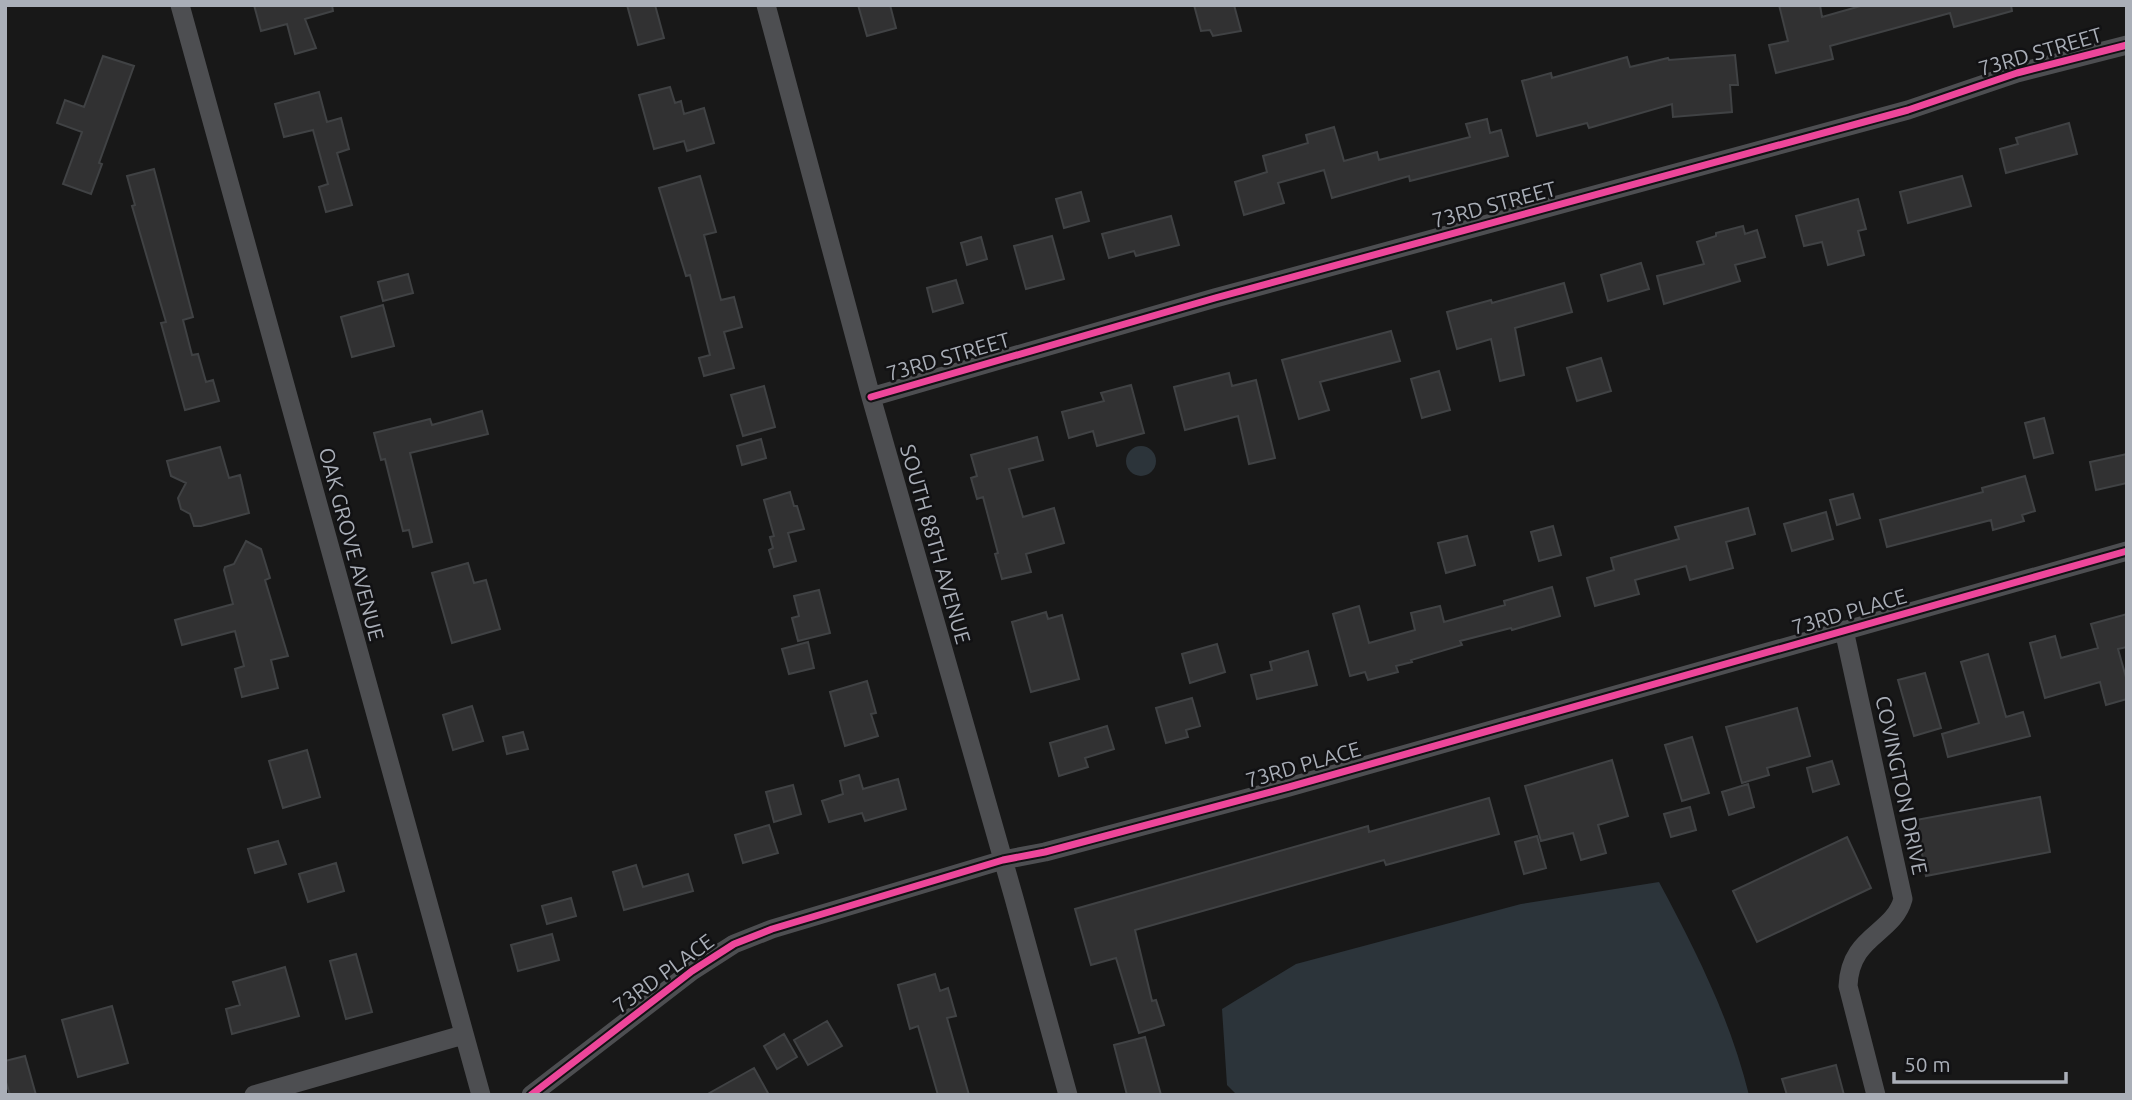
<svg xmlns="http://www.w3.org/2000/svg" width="2132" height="1100" font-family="Ubuntu,sans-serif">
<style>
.water{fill:#2c343a}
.building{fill:#313132;stroke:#404244;stroke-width:2}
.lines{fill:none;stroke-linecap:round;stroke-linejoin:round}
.minor{stroke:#4d4e51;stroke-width:19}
.cycleway-casing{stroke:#121214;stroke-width:11}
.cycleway{stroke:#ed469a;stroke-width:7}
.labels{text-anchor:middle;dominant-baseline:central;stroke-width:5;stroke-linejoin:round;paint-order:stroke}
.street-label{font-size:21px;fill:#aaafb8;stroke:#121214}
</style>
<rect width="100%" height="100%" fill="#181818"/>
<path class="water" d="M1126 461a15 15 0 1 1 30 0a15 15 0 1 1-30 0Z
M 1659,882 C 1696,951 1730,1018 1749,1095 L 1237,1095 L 1227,1085 L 1222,1009 L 1296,964 L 1521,904 Z"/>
<path class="building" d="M 254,5 L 332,5 L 333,11 L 305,19 L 316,48 L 295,54 L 287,24 L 261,31 Z
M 627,5 L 655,5 L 664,38 L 638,45 Z
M 858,5 L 890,5 L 896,28 L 867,36 Z
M 1194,5 L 1234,5 L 1241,31 L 1213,36 L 1210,30 L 1201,31 Z
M 1779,5 L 1820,5 L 1822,17 L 1864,5 L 2011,5 L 2012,11 L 1954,27 L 1950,13 L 1830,46 L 1833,59 L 1776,73 L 1769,45 L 1788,41 Z
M 1735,55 L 1738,85 L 1730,85 L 1732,112 L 1673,117 L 1672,104 L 1589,128 L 1587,123 L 1537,136 L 1522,81 L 1551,73 L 1552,78 L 1627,57 L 1630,67 L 1668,58 L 1669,60 Z
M 103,56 L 134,66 L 99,163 L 102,164 L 91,194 L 63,184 L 82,132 L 57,123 L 65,100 L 84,107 Z
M 670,87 L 675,103 L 681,101 L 684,114 L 704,108 L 714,143 L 687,151 L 684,141 L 654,149 L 639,95 Z
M 319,92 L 327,122 L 341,118 L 349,149 L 337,153 L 352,205 L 326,212 L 319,187 L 328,184 L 313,130 L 284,137 L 275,104 Z
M 1487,119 L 1490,133 L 1501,130 L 1508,156 L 1410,181 L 1409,176 L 1332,198 L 1324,170 L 1278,183 L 1284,203 L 1244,215 L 1235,182 L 1267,172 L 1263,156 L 1308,143 L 1306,135 L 1334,127 L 1344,161 L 1377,152 L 1379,160 L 1470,137 L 1466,124 Z
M 2069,123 L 2077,154 L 2006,173 L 2000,149 L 2018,144 L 2016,138 Z
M 154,169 L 193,317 L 183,320 L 192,355 L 198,354 L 206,382 L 213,380 L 219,401 L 185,410 L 161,323 L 166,322 L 132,206 L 135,205 L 127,176 Z
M 700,176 L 716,232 L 704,235 L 721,300 L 734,297 L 742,327 L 724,332 L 734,368 L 704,376 L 699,358 L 710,355 L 690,275 L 686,276 L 659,188 Z
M 1962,176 L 1971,206 L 1908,223 L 1900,192 Z
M 1081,192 L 1089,221 L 1064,228 L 1056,199 Z
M 1858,199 L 1866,229 L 1858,231 L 1864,255 L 1828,265 L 1822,242 L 1804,246 L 1796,216 Z
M 1171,216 L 1179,245 L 1136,256 L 1134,251 L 1109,258 L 1102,234 Z
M 1743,226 L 1745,234 L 1757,230 L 1765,257 L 1735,265 L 1740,281 L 1664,304 L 1657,276 L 1704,264 L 1697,242 L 1716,236 L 1716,233 Z
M 1052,236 L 1064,279 L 1026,289 L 1014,246 Z
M 981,237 L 987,259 L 967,265 L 961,243 Z
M 1641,263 L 1649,289 L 1608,301 L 1601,275 Z
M 408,274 L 413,293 L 383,301 L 378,282 Z
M 956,280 L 963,303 L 933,312 L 927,288 Z
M 1564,283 L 1572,312 L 1515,328 L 1524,375 L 1500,381 L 1491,339 L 1457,349 L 1447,312 L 1491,300 L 1492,303 Z
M 383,305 L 394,346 L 352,357 L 341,317 Z
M 1391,331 L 1400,361 L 1320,382 L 1329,410 L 1299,419 L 1282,360 Z
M 1601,358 L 1611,391 L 1577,401 L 1567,368 Z
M 1439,371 L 1450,410 L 1422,418 L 1411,379 Z
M 1229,373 L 1232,386 L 1256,380 L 1275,458 L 1249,464 L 1238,416 L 1185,430 L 1174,387 Z
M 1131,385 L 1144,433 L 1097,446 L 1093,431 L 1069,438 L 1062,412 L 1104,401 L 1101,393 Z
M 764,386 L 775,427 L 743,436 L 731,395 Z
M 482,411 L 488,434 L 410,453 L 432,542 L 413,547 L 409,530 L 403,531 L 385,459 L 381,460 L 374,433 L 430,419 L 432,425 Z
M 2044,418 L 2053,453 L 2034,458 L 2025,423 Z
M 1037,437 L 1043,460 L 1009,469 L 1023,517 L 1054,508 L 1064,543 L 1026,554 L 1031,572 L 1002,579 L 995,554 L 998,553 L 983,497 L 977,499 L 971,478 L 977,476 L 971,455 Z
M 761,439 L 766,458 L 742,465 L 737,446 Z
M 220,447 L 229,478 L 240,475 L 249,513 L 201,526 L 194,526 L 190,514 L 181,509 L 178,498 L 186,483 L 171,476 L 167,461 Z
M 2127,454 L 2127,483 L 2096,490 L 2090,462 Z
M 2025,476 L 2035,511 L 2022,515 L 2024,521 L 1993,530 L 1991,520 L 1887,547 L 1880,520 L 1983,492 L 1982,488 Z
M 790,492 L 794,506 L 797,506 L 804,529 L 788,533 L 796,561 L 774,567 L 769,550 L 773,548 L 770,537 L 774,536 L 764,500 Z
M 1853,494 L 1860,518 L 1837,525 L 1830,500 Z
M 1748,508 L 1755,534 L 1726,542 L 1733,568 L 1690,580 L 1686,566 L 1635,580 L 1639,594 L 1595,606 L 1587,578 L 1614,570 L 1611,558 L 1679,539 L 1675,527 Z
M 1826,512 L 1833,539 L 1792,551 L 1784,524 Z
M 1553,526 L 1561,555 L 1539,561 L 1531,532 Z
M 1467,536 L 1475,565 L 1446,573 L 1438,543 Z
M 246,541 L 261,549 L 270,578 L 265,580 L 288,656 L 271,660 L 278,688 L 242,697 L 235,669 L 244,666 L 235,631 L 182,645 L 175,620 L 233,604 L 224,570 L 225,567 L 234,564 Z
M 468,563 L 474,583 L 486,580 L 500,629 L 452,643 L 432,573 Z
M 1552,587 L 1560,616 L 1512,630 L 1511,628 L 1460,641 L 1462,645 L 1411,660 L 1412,662 L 1396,666 L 1398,672 L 1368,680 L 1365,672 L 1350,676 L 1333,614 L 1359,606 L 1369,643 L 1415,630 L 1411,613 L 1440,606 L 1444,622 L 1505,605 L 1504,601 Z
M 819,590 L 830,633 L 798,641 L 792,618 L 799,616 L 794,596 Z
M 1046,612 L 1048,619 L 1062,615 L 1079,679 L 1031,692 L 1012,622 Z
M 2127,614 L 2127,647 L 2118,649 L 2127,681 L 2127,699 L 2106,705 L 2100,682 L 2045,698 L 2030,643 L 2055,636 L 2061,658 L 2098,648 L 2091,624 Z
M 808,642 L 814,668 L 789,674 L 782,649 Z
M 1217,644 L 1225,672 L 1190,683 L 1182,654 Z
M 1308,651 L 1317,685 L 1257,699 L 1251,675 L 1272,670 L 1270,662 Z
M 1988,654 L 2006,717 L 2023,712 L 2030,736 L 1948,757 L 1942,734 L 1979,723 L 1961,662 Z
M 1925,673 L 1941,728 L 1914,736 L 1898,680 Z
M 867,681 L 876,713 L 871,714 L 878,736 L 845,746 L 830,692 Z
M 1192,698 L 1200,726 L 1186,730 L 1188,737 L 1166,743 L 1156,708 Z
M 472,706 L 483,741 L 453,750 L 443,715 Z
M 1797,708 L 1810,756 L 1767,768 L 1769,775 L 1742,783 L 1726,727 Z
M 1107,726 L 1114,749 L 1085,758 L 1088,767 L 1059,776 L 1050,743 Z
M 523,732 L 528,749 L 507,754 L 503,737 Z
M 1692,737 L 1709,793 L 1682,801 L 1665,745 Z
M 307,750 L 320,797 L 283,808 L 269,761 Z
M 1612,760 L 1628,816 L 1598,825 L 1606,853 L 1581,860 L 1573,833 L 1541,841 L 1525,786 Z
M 1832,761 L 1839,784 L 1813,792 L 1807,768 Z
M 859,775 L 863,789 L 898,779 L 906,809 L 865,821 L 862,813 L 829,822 L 822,801 L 843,794 L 840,781 Z
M 1748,784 L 1754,807 L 1729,815 L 1722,792 Z
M 793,785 L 801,814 L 774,822 L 766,792 Z
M 2040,797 L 2050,852 L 1926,876 L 1916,820 Z
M 1489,798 L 1499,834 L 1386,865 L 1384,860 L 1135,930 L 1152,1001 L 1156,1000 L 1164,1025 L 1139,1033 L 1116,958 L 1091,965 L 1075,909 L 1368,826 L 1369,832 Z
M 1690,807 L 1696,830 L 1671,837 L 1664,814 Z
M 769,825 L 778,853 L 743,863 L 735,835 Z
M 1537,836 L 1546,868 L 1524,874 L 1515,842 Z
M 1847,837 L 1871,888 L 1757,942 L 1733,891 Z
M 278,841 L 286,864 L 255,873 L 248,849 Z
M 336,863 L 344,891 L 308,902 L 299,874 Z
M 636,865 L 643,887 L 688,874 L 693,891 L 624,910 L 613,872 Z
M 571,898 L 576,916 L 547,924 L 542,906 Z
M 552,934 L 559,960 L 518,971 L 511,945 Z
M 356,954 L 372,1012 L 346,1019 L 330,961 Z
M 285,967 L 299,1016 L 232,1034 L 226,1009 L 240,1005 L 233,982 Z
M 935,974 L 940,991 L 948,988 L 956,1016 L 947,1018 L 969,1095 L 938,1095 L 918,1026 L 910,1029 L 898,985 Z
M 112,1006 L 128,1063 L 78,1077 L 62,1020 Z
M 827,1021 L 842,1046 L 808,1065 L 794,1040 Z
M 784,1034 L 797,1057 L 777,1069 L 764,1046 Z
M 1145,1037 L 1161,1095 L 1127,1095 L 1114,1045 Z
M 25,1056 L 36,1095 L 10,1095 L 5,1079 L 5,1061 Z
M 1836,1065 L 1844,1095 L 1787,1095 L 1782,1079 Z
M 754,1068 L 769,1095 L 706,1095 Z"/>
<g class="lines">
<path class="minor" d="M 180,5 L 481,1095
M 766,5 L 871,397 L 1014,898 L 1068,1095
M 871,397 L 1215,298 L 1908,110 L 2017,73 L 2127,45
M 1844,630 L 1903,899 C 1893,935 1850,935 1848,986 L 1876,1095
M 254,1095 L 463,1035
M 531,1095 L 692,971 L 734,944 L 772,929 L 1003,860 L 1045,852 L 1289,787 L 2127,551"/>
<g class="cycleway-casing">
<path id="cycleway" d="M 871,397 L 1215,298 L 1908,110 L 2017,73 L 2127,45
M 531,1095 L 692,971 L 734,944 L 772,929 L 1003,860 L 1045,852 L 1289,787 L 2127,551"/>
</g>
<use href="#cycleway" class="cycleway"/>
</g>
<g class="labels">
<g class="street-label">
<text transform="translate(2040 51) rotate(-16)">73RD STREET</text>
<text transform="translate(1494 204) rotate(-15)">73RD STREET</text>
<text transform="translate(948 356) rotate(-16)">73RD STREET</text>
<text transform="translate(352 544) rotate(75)">OAK GROVE AVENUE</text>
<text transform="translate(936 544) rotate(74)">SOUTH 88TH AVENUE</text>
<text transform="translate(1849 611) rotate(-16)">73RD PLACE</text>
<text transform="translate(1303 764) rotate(-16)">73RD PLACE</text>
<text transform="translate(1902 785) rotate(78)">COVINGTON DRIVE</text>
<text transform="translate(663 973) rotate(-36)">73RD PLACE</text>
</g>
</g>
<rect width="2132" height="1100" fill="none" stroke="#aaafb8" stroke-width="14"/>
<path d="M1894 1072v10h172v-10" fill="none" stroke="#aaafb8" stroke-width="3.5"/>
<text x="1904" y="1072" font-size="21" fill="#aaafb8" stroke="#121214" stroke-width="5" paint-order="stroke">50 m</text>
</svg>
